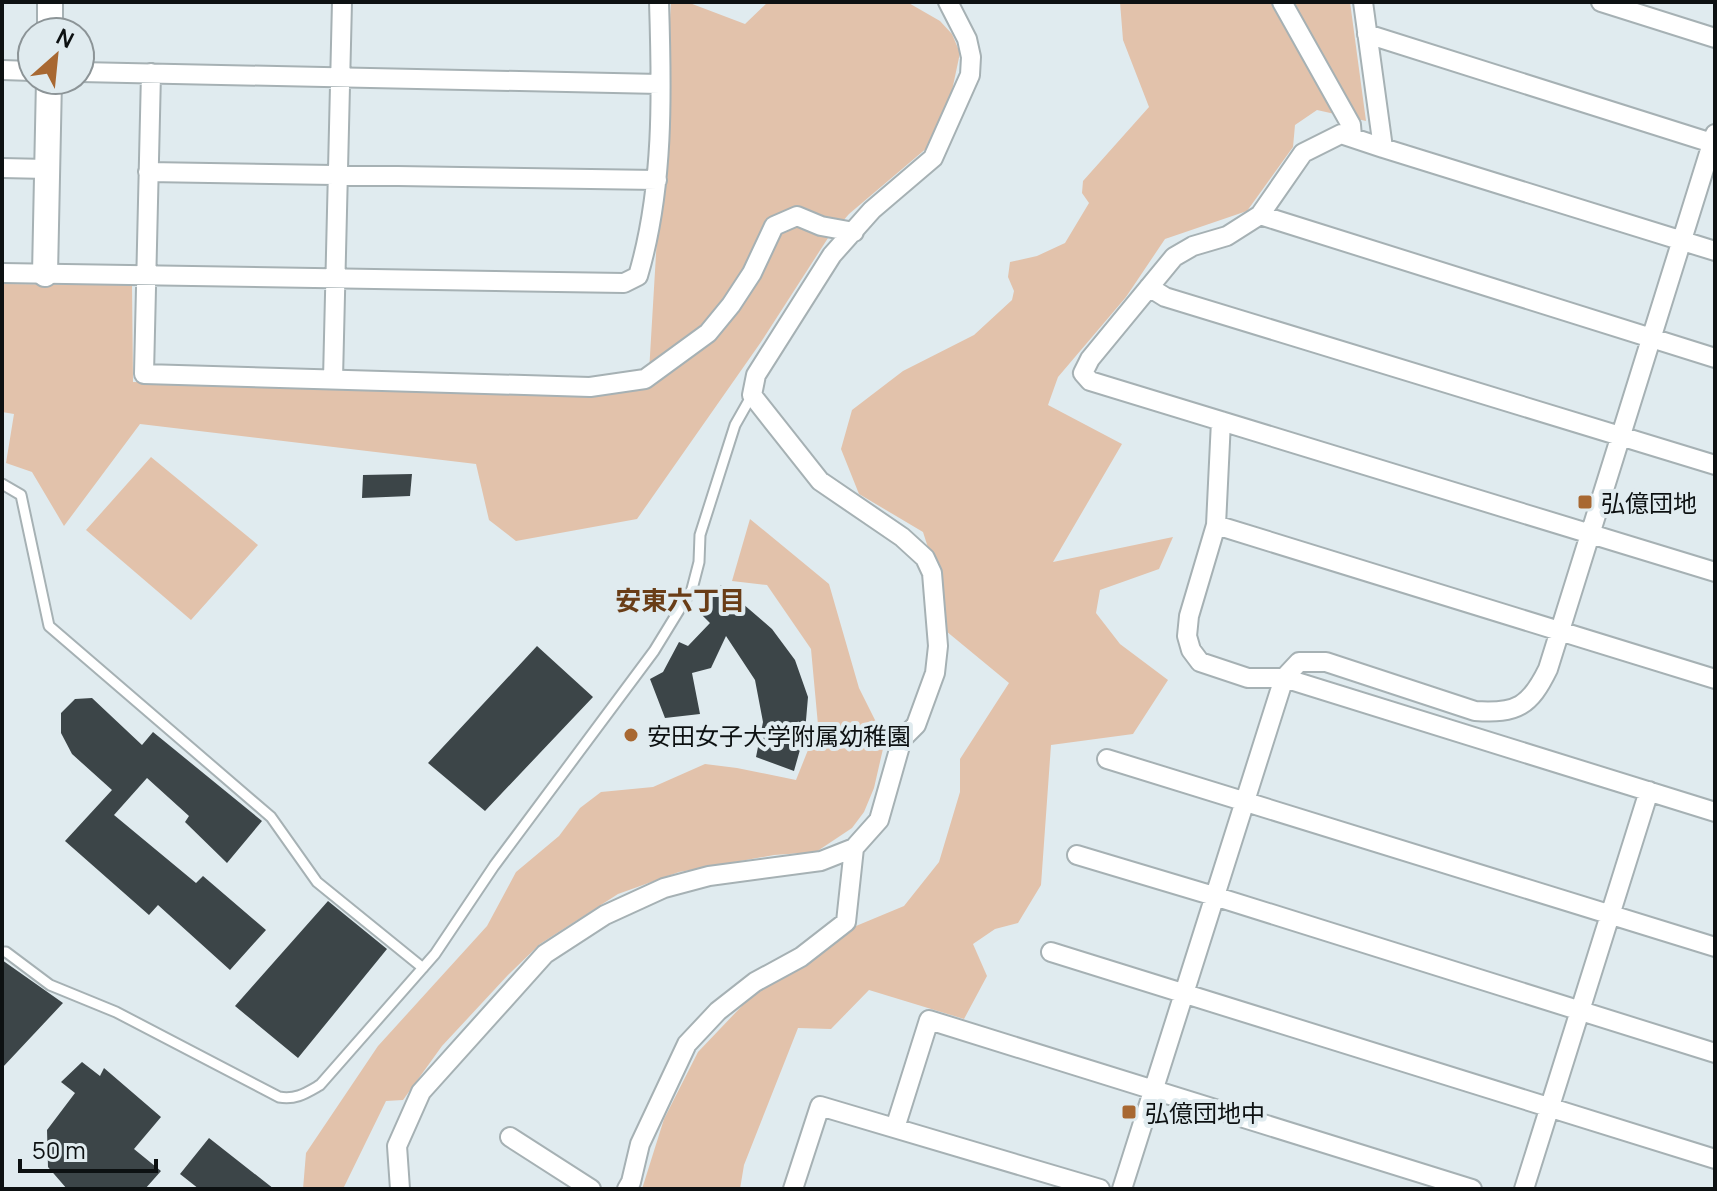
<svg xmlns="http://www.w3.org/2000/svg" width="1717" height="1191" font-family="Manrope,'Noto Sans JP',sans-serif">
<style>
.green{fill:#e2c2ab}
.building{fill:#3c4548}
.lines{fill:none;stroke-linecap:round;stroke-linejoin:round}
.lane-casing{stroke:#a6b1b4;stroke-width:13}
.street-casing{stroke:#a6b1b4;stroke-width:22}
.secondary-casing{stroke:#a6b1b4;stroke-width:28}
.lane{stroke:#fff;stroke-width:9}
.street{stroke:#fff;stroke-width:18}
.secondary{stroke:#fff;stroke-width:24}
.poi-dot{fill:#a86832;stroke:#e0ebef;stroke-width:3}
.labels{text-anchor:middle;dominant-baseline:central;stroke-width:8;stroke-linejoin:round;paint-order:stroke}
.poi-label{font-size:24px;fill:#0d1112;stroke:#e0ebef;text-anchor:start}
.neighbourhood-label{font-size:26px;font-weight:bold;fill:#693d17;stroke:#e0ebef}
</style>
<rect width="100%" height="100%" fill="#e0ebef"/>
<path class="green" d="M 671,2 L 687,2 L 745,24 L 768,2 L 907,2 L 940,21 L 952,34 L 960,53 L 950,100 L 928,147 L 849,214 L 828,238 L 761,342 L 637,519 L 516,541 L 489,520 L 476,464 L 140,424 L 64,526 L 32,472 L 6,463 L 14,414 L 2,412 L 2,284 L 132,285 L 133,382 L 648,389 Z
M 1120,2 L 1350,2 L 1366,121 L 1317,110 L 1295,125 L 1293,147 L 1247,211 L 1165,239 L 1126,297 L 1058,377 L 1048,405 L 1122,444 L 1053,562 L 1173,537 L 1159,569 L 1100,590 L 1096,613 L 1120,644 L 1168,680 L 1133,734 L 1051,745 L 1041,885 L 1018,923 L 995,929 L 973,944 L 987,976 L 964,1019 L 869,990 L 831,1029 L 798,1028 L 744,1165 L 740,1189 L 642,1189 L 664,1119 L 698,1052 L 759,988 L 856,926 L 904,906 L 939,862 L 960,792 L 960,759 L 1009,683 L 946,631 L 939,582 L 923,532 L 859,494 L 841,449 L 852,410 L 903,371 L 974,335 L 1012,300 L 1014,291 L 1008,277 L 1010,262 L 1037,256 L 1065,243 L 1089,203 L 1082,193 L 1083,181 L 1149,107 L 1123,40 Z
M 151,457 L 258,545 L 191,620 L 86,530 Z
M 750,519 L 829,584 L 859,688 L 885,740 L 874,788 L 864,812 L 852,828 L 816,852 L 774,855 L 679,872 L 618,894 L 540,944 L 508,975 L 442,1046 L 403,1100 L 386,1101 L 343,1189 L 303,1189 L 306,1153 L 378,1046 L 487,926 L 516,872 L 559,836 L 580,808 L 601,792 L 653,787 L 705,764 L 737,768 L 796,780 L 818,725 L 811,649 L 767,585 L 732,581 Z"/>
<path class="building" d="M 412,474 L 410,496 L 362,498 L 363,475 Z
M 721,585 L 772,629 L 795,660 L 808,697 L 805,732 L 794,771 L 756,757 L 763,722 L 755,680 L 726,636 L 711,668 L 692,673 L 700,714 L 665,718 L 650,679 L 663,672 L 679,642 L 688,646 L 710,623 L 700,613 Z
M 537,646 L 593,697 L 485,811 L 428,763 Z
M 92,698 L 142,745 L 153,732 L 262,821 L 227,863 L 185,822 L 189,816 L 147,778 L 114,815 L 196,883 L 203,876 L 266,930 L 230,970 L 158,905 L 149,915 L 65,841 L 112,790 L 72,754 L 61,733 L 61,713 L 75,699 Z
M 328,901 L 387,949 L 298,1058 L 235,1006 Z
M 2,960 L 63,1003 L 2,1068 Z
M 82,1062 L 100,1076 L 104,1068 L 161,1117 L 134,1149 L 161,1171 L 145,1189 L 67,1189 L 48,1167 L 47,1130 L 75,1093 L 61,1082 Z
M 209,1138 L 274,1189 L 199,1189 L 180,1174 Z"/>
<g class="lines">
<g class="lane-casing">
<path id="lane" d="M 2,484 L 21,495 L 49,626 L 271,817 L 317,882 L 423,968
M 2,952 L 6,952 L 50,985 L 116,1012 L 279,1097 C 296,1100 306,1093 320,1085 L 435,954 L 494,866 L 654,651 L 692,589 L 699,562 L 700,535 L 735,425 L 752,395"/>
</g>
<g class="street-casing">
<path id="street" d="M 1282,2 L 1351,125 L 1352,137
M 1363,2 L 1383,148 L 1341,134 L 1303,153 L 1260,215 L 1227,236 L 1193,246 L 1174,257 L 1090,359 L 1083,373 L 1090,381 L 1715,572
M 1601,2 L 1715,38
M 1367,34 L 1715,144
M 2,70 L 32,71
M 80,72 L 660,84
M 151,73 L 144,374 L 590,387 L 645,379 L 708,333 L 731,305 L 752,273 L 774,226 L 797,216 L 821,226 L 854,232
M 1383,148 L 1715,251
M 2,168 L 47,169
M 148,172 L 657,180
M 1260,215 L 1715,358
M 2,273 L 624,283 L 638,276 C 664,188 662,93 659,2
M 1149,287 L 1165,297 L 1715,465
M 333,379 L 342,2
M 1221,421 L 1216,525 L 1189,616 L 1187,636 L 1191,650 L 1200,662 L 1248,678 L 1284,678 L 1715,812
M 1216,525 L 1715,679
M 1107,759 L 1715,947
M 1077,855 L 1214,896 L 1715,1053
M 1051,952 L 1715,1159
M 895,1128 L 929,1020 L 1472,1189
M 510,1137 L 591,1189
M 400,1189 L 397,1146 L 421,1092 L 545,954 L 605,915 L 664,888 L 709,876 L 821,861 L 854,848 L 879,820 L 902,739 L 916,725 L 935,673 L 938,646 L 932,573 L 925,558 L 902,537 L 820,481 L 752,395 L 756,375 L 832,255 L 872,210 L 933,158 L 970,75 L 971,57 L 967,39 L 948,2
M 627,1189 L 631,1182 L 640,1144 L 687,1044 L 718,1011 L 755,982 L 801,957 L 846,922 L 854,848
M 793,1189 L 820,1106 L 1100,1189
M 1122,1189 L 1284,678 L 1299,662 L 1326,662 L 1475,711 C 1517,714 1530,706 1548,669 L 1715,134
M 1524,1189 L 1649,791"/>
</g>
<g class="secondary-casing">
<path id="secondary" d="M 50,32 L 50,2
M 45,274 L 49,80"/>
</g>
<use href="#lane" class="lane"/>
<use href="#street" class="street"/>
<use href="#secondary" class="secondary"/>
</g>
<g class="poi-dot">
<rect x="1577" y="494" width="16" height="16" rx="4"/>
<circle cx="631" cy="735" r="8"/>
<rect x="1121" y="1104" width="16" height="16" rx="4"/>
</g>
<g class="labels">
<g class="poi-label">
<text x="1601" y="502">弘億団地</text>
<text x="647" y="735">安田女子大学附属幼稚園</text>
<text x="1145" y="1112">弘億団地中</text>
</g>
<g class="neighbourhood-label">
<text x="680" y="600">安東六丁目</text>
</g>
</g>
<rect width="1717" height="1191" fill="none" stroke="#0d1112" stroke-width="8"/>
<g transform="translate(56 56) rotate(27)"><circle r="38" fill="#e0ebef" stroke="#8c9497" stroke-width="2"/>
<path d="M0-6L14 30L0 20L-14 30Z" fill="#a86832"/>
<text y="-12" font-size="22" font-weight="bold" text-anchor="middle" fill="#0d1112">N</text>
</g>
<path d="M20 1159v12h136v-12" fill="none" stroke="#0d1112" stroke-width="4"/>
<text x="32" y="1159" font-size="24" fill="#0d1112" stroke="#e0ebef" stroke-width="6" paint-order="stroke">50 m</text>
</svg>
